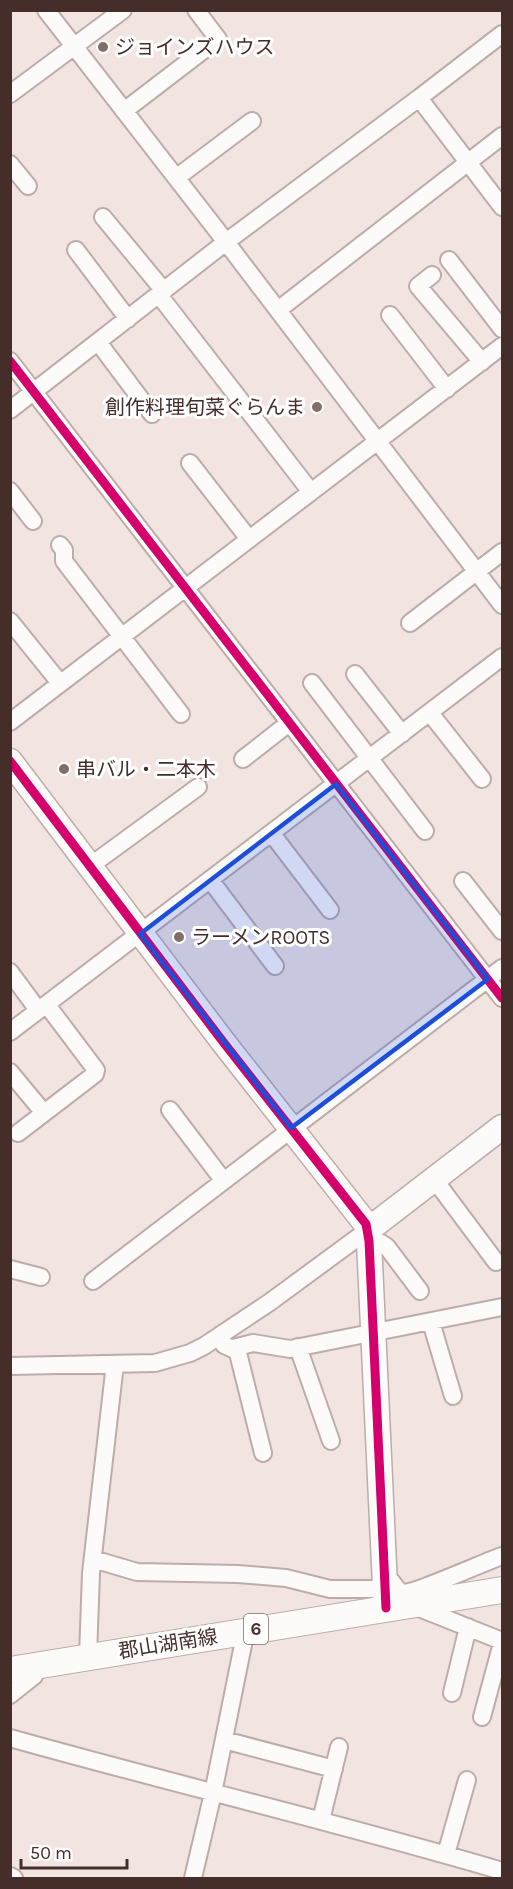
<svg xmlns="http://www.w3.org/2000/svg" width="513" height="1889" font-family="Karla,'Noto Sans JP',sans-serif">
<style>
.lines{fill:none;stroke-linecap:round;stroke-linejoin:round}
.street-casing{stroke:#bdaca8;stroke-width:20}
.secondary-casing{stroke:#bdaca8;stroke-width:27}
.primary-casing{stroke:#bdaca8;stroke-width:28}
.street{stroke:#fdfbfa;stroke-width:16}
.secondary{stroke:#fdfbfa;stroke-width:24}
.primary{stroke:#fdfbfa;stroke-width:26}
.cycleway-casing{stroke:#fff;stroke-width:13}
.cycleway{stroke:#d6006c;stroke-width:9}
.marked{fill:#1d4ed8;fill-opacity:0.2;stroke:#1d4ed8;stroke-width:4.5;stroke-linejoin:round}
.poi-dot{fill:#826e69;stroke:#fff;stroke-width:2}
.labels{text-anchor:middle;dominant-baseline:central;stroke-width:6;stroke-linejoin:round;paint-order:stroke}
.shield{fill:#fff;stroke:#7d6d69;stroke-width:1.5}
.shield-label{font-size:18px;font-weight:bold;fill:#452e29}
.poi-label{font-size:20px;fill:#452e29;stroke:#fff;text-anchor:start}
.street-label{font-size:20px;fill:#452e29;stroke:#fff}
</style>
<rect width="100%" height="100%" fill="#f2e5e1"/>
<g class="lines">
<g class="street-casing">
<path id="street" d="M 46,10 L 226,242 L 502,605
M 10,94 L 123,10
M 419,98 L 502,34
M 124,111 L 218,39 L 196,10
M 10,164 L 28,186
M 176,178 L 252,121
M 103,217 L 164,291
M 76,250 L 128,319
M 449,260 L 502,329
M 432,275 L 418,286 L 482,362
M 159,295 L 311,492
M 278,310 L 502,136
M 390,315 L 447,389
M 98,342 L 152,414
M 10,361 L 502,998
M 10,410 L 226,242 L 419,98 L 502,207
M 190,463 L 249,539
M 10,491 L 33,521
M 60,545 L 64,550 L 64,561 L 181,714
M 10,621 L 60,683
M 410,623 L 502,552
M 355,674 L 402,734
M 312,683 L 425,831
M 430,713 L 482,779
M 10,722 L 502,346
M 243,759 L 289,723
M 272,834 L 330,910
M 90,866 L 198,787
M 211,881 L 275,966
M 463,881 L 502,931
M 10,972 L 38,1010
M 10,1032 L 502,657
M 10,1072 L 44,1113
M 170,1110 L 223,1180
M 18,1133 L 95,1074 L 96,1070 L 47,1005
M 434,1179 L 496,1262
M 369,1238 L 381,1243 L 387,1247 L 420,1291
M 10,1269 L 41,1277
M 93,1281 L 502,968
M 431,1322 L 453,1396
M 224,1345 L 235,1350 L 238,1353 L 263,1453
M 298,1347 L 331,1441
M 233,1348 L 253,1343 L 290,1349 L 502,1307
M 10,1366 L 155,1363 L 190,1353 L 204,1346 L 270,1302 L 368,1230
M 93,1559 L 137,1572 L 238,1574 L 286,1578 L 330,1589 L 384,1589
M 383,1582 L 391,1581 C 394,1584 397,1590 401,1592 C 411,1596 486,1561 502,1556
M 414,1606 L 502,1641
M 88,1656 L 91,1573 L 115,1364
M 452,1693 L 468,1627
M 10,1695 L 34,1676 L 38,1665
M 482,1717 L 502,1643
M 10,1738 C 174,1784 339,1823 502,1871
M 224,1740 L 334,1769
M 321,1820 L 339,1747
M 446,1854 L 467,1780
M 10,1876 L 14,1878
M 193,1878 L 213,1793 L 244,1640 L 244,1631"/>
</g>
<g class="secondary-casing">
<path id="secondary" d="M 10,761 L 224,1043 L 366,1224 L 369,1241 L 386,1608
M 368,1230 L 502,1127"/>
</g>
<g class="primary-casing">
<path id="primary" d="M 10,1670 L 502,1590"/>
</g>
<use href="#street" class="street"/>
<use href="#secondary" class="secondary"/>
<use href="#primary" class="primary"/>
<g class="cycleway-casing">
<path id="cycleway" d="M 10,361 L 502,998
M 10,761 L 224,1043 L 366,1224 L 369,1241 L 386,1608"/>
</g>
<use href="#cycleway" class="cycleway"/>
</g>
<path class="marked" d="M 336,784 L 488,979 L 291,1128 L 140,934 Z"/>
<g class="poi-dot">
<circle cx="103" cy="47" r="6"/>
<circle cx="317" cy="407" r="6"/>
<circle cx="64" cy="769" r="6"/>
<circle cx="179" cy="937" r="6"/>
</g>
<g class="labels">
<rect class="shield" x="244" y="1614" width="24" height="30" rx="4.5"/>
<g class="shield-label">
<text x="256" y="1629">6</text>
</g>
<g class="poi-label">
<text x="115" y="47">ジョインズハウス</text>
<text x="305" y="407" text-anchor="end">創作料理旬菜ぐらんま</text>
<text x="76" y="769">串バル・二本木</text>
<text x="191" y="937">ラーメンROOTS</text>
</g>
<g class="street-label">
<text transform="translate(168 1644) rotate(-9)">郡山湖南線</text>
</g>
</g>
<rect width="513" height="1889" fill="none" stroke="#452e29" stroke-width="24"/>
<path d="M21 1859v9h106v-9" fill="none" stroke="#452e29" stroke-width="3"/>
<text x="30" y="1859" font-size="18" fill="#452e29" stroke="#ffffff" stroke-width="4.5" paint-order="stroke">50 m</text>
</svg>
